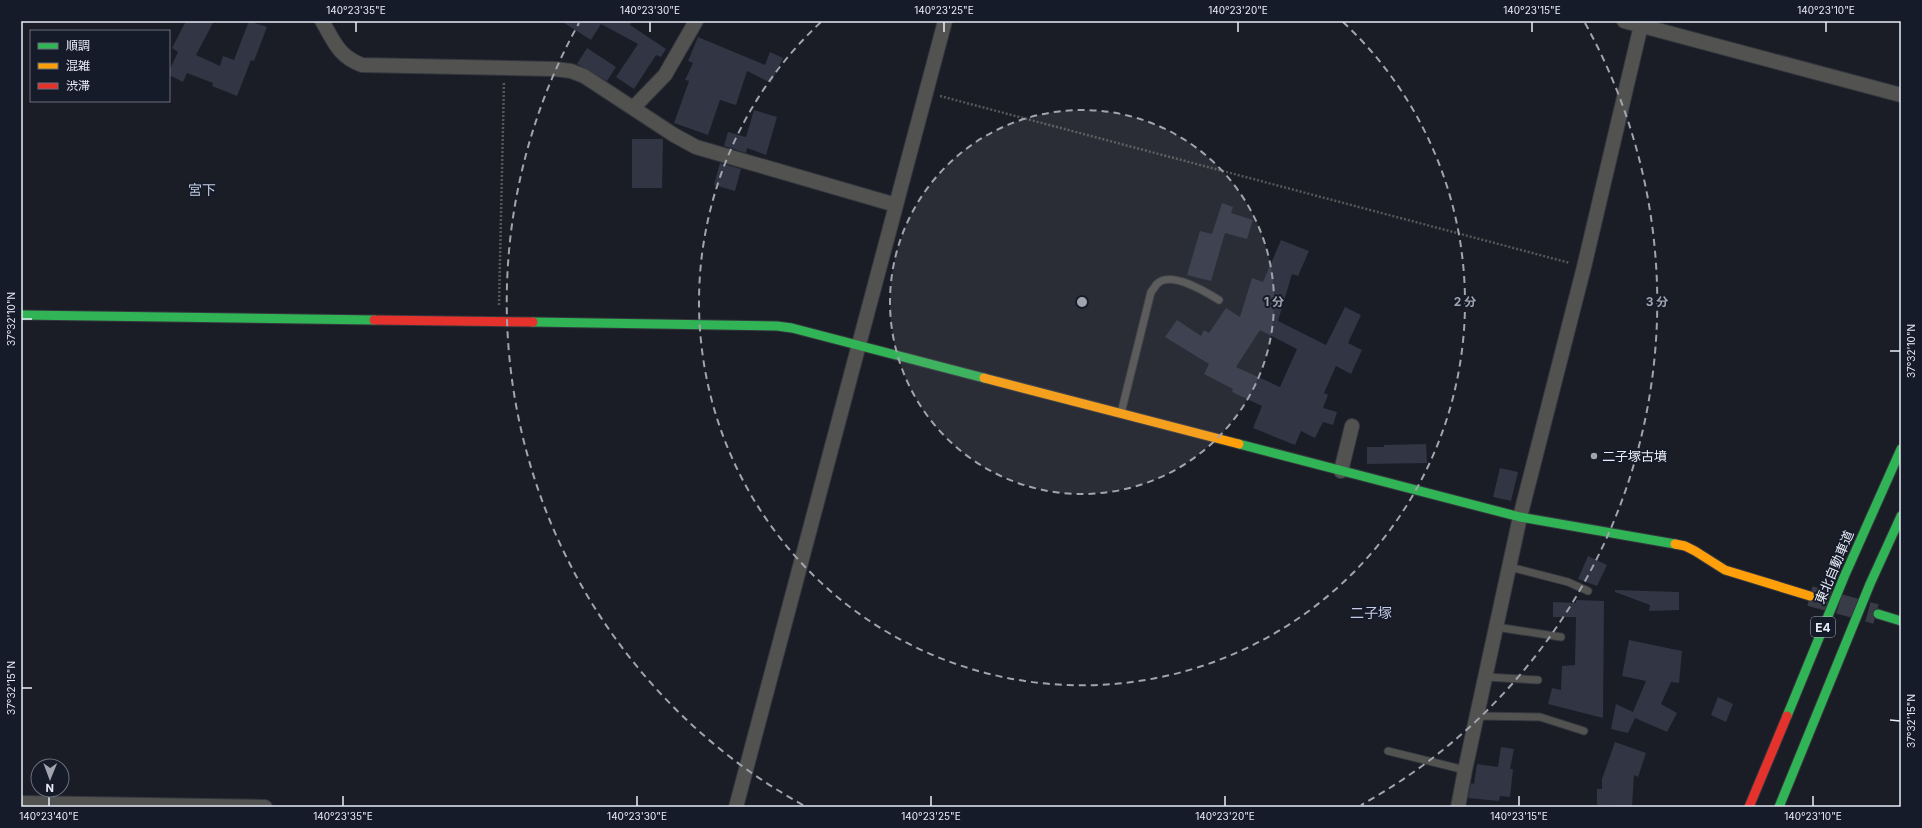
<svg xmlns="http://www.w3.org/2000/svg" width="1922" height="828" font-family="Inter,'Noto Sans JP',sans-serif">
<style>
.building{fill:#313544;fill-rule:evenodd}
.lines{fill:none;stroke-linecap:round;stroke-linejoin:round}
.secondary-tunnel{stroke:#393c46;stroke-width:20;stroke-dasharray:20 10;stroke-linecap:butt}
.lane-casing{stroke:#34373e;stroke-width:9}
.street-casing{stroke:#34373e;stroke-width:16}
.fast-casing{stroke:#34373e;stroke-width:11}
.slow-casing{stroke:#34373e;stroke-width:11}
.jam-casing{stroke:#34373e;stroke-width:11}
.path{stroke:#565758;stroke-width:2.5;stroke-dasharray:2 2;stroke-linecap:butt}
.lane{stroke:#525351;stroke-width:7}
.street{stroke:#525351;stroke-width:14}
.fast{stroke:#30b455;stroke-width:9}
.slow{stroke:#ff9f0a;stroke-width:9}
.jam{stroke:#e5322d;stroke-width:9}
.ticks{fill:none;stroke:#e9edf8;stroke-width:1.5}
.ring{fill:none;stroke:#a1a4ae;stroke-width:2;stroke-dasharray:7 5}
.poi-dot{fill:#a1a4ae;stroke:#161b2a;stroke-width:1.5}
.labels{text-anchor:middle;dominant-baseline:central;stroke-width:4;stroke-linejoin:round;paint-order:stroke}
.shield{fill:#161b2a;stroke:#aaaeba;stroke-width:1}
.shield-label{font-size:12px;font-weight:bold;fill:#e9edf8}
.poi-label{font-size:13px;fill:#e9edf8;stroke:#161b2a;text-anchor:start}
.street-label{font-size:13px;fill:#e9edf8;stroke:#161b2a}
.neighbourhood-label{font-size:14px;fill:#c5cce2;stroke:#161b2a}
.centre{fill:#a1a4ae;stroke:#161b2a;stroke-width:2}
.ring-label{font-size:12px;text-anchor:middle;font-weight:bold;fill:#a1a4ae;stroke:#161b2a;stroke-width:4;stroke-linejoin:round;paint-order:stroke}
.neatline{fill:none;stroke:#e9edf8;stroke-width:1.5}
.ticks-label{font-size:10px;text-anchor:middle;fill:#e9edf8}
</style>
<rect width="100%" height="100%" fill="#1a1d26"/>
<path class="building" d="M 186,21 L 214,21 L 196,55 L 220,66 L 223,56 L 234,60 L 249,21 L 267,27 L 254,61 L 251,60 L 237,96 L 212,86 L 213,83 L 187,73 L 183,82 L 169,75 L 169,71 L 178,52 L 172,48 Z
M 561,21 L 632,21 L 630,25 L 666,49 L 661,57 L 656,55 L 634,89 L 616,77 L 638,44 L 601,24 L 591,40 Z
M 698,37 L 765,65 L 770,52 L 783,58 L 771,83 L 747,71 L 736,105 L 720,100 L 708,135 L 674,123 L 689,81 L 685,80 L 693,63 L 688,61 Z
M 587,48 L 616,67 L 607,81 L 577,64 Z
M 754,110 L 777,117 L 766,155 L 747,148 L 746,153 L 724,146 L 728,132 L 746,137 Z
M 632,139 L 663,139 L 662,188 L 632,188 Z
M 720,163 L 741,169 L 735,191 L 714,185 Z
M 1222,203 L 1233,207 L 1231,213 L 1253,220 L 1247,239 L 1225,233 L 1211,281 L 1187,275 L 1200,231 L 1212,234 Z
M 1281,240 L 1309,251 L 1298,276 L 1292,274 L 1278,321 L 1326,345 L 1345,307 L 1361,315 L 1348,343 L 1362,350 L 1351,374 L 1336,366 L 1324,393 L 1328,395 L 1323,408 L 1337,412 L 1333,425 L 1323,422 L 1315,438 L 1301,431 L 1295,445 L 1253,428 L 1262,406 L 1232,392 L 1233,389 L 1204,374 L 1209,364 L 1165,337 L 1177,320 L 1201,336 L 1204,330 L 1209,333 L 1226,308 L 1240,317 L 1252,278 L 1263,282 ZM 1260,330 L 1297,349 L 1280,387 L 1236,367 Z
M 1426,444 L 1427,463 L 1367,464 L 1367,447 L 1384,447 L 1384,445 Z
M 1500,468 L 1518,472 L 1511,501 L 1493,497 Z
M 1588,556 L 1607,565 L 1597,586 L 1578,579 Z
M 1615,590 L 1679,592 L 1679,610 L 1649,611 L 1650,605 L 1615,592 Z
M 1576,600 L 1604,601 L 1603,718 L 1548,704 L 1552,688 L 1561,690 L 1562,666 L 1575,665 L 1576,617 L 1553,617 L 1553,602 L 1576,603 Z
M 1629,640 L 1682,651 L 1679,683 L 1671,682 L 1661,704 L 1677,713 L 1667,732 L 1635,718 L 1628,733 L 1611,729 L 1616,704 L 1633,712 L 1646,681 L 1622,676 Z
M 1718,697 L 1733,704 L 1726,722 L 1711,715 Z
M 1615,742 L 1646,753 L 1638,777 L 1634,775 L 1632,807 L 1597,805 L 1597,789 L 1602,789 L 1602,779 Z
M 1501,747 L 1514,749 L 1510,769 L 1513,769 L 1510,797 L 1500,796 L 1499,801 L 1468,798 L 1471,783 L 1474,784 L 1477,764 L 1498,767 Z"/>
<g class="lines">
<path class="secondary-tunnel" d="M 1810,596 L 1876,614"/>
<g class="lane-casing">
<path id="lane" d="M 1121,413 L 1151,292 C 1153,290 1155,286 1157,284 C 1170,270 1206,292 1219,300
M 1510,567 L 1568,582 L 1588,591
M 1496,627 L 1561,637
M 1486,677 L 1538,680
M 1477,716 L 1540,717 L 1584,731
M 1388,751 L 1465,770"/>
</g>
<g class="street-casing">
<path id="street" d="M 322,21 C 334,41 338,56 362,65 L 555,69 L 571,71 L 584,76 L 674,135 L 696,147 L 896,205
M 1624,21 L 1901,95
M 634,107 L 665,75 L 696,21
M 1341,471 L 1352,426
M 21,803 L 265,807
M 736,807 L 945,21
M 1458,807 L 1465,770 L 1520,517 L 1584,267 L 1642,21"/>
</g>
<g class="fast-casing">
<path id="fast" d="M 21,315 L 374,320
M 533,322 L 777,326 L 792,328 L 984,378
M 1239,444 L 1520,517 L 1675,544
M 1878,614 L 1901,621
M 1787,716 L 1844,577 L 1901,449
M 1779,807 L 1870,584 L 1901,516"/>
</g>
<g class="slow-casing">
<path id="slow" d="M 984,378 L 1239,444
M 1675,544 L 1685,546 L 1695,551 L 1725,570 L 1810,596"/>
</g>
<g class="jam-casing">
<path id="jam" d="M 374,320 L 533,322
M 1749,807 L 1787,716"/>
</g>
<path class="path" d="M 940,96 L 1570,263
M 499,305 L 504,82"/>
<use href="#lane" class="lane"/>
<use href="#street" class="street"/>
<use href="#fast" class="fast"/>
<use href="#slow" class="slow"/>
<use href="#jam" class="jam"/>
</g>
<path class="ticks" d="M 356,32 L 356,22M 650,32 L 650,22M 944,32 L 944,22M 1238,32 L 1238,22M 1532,32 L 1532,22M 1826,32 L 1826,22M 22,319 L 32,319M 1890,351 L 1900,351M 22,688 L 32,688M 1890,720 L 1900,721M 49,806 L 49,796M 343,806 L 343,796M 637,806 L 637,796M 931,806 L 931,796M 1225,806 L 1225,796M 1519,806 L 1519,796M 1813,806 L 1813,796"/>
<circle cx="1082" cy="302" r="192" fill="#a1a4ae" fill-opacity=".12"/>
<g class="ring">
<circle cx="1082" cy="302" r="192"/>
<path d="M1343 22A383 383 0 1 1 821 22"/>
<path d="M803 805A575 575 0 0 1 579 23M1585 23A575 575 0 0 1 1361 805"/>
</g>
<circle class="poi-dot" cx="1594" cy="456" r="4"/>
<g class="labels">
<rect class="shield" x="1811" y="617" width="24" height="20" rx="3"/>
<g class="shield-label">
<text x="1823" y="627">E4</text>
</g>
<g class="poi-label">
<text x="1602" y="456">二子塚古墳</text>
</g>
<g class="street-label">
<text transform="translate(1834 567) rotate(-67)">東北自動車道</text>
</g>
<g class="neighbourhood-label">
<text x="202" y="189">宮下</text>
<text x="1371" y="612">二子塚</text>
</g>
</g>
<circle cx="1082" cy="302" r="6" class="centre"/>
<g class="ring-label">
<text x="1274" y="306">1 分</text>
<text x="1465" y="306">2 分</text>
<text x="1657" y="306">3 分</text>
</g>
<rect width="1922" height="828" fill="none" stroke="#161b2a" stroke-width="44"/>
<rect x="30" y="30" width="140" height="72" fill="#161b2a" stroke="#6a6f7c"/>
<rect x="38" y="43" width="20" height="6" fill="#30b455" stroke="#6a6f7c"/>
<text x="66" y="50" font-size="12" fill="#e9edf8">順調</text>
<rect x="38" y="63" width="20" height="6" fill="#ff9f0a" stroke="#6a6f7c"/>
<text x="66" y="70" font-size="12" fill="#e9edf8">混雑</text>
<rect x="38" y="83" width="20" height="6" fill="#e5322d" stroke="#6a6f7c"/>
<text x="66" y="90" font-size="12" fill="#e9edf8">渋滞</text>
<g transform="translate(50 778) rotate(181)"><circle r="19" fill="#161b2a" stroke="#6a6f7c"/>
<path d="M0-3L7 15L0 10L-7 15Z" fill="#a1a4ae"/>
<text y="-6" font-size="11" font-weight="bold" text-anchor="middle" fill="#e9edf8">N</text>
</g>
<rect x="22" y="22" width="1878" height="784" class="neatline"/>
<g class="ticks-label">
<text x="356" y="14">140°23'35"E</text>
<text x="650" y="14">140°23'30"E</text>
<text x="944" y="14">140°23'25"E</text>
<text x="1238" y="14">140°23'20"E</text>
<text x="1532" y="14">140°23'15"E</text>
<text x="1826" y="14">140°23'10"E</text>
<text transform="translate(11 319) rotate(-90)" y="4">37°32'10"N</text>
<text transform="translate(1911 351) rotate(-90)" y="4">37°32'10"N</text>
<text transform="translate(11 688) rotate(-90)" y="4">37°32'15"N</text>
<text transform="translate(1911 721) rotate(-90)" y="4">37°32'15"N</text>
<text x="49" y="820">140°23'40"E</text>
<text x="343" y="820">140°23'35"E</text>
<text x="637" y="820">140°23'30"E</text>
<text x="931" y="820">140°23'25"E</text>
<text x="1225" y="820">140°23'20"E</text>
<text x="1519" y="820">140°23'15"E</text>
<text x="1813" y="820">140°23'10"E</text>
</g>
</svg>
